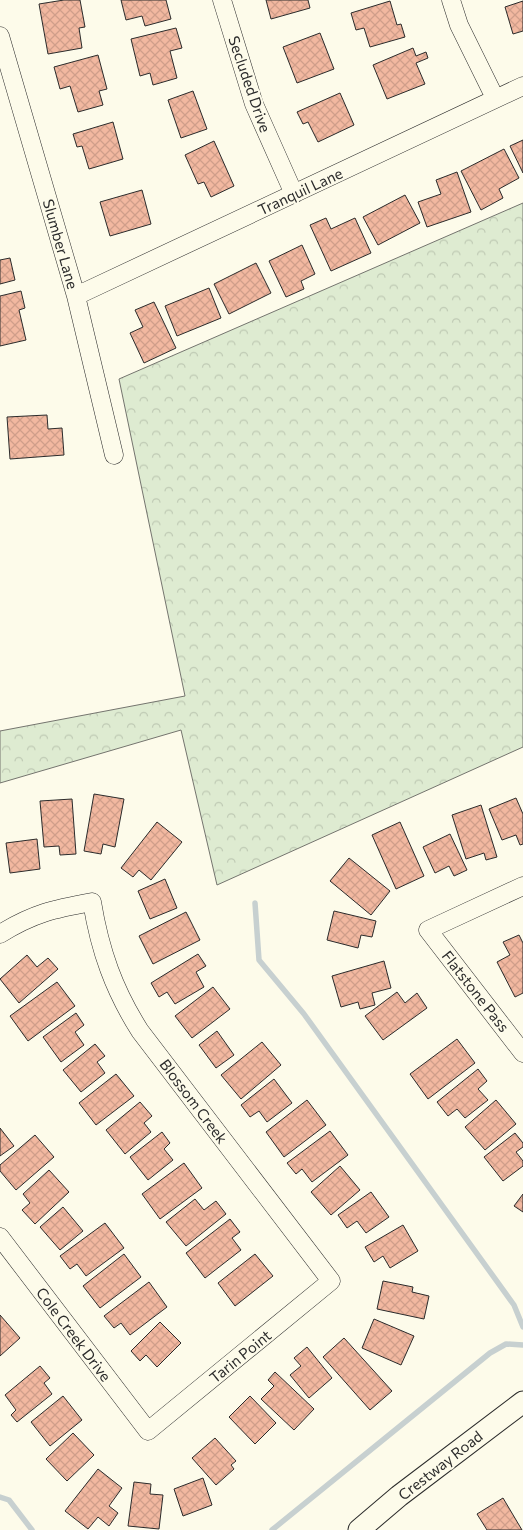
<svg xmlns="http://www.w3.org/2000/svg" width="523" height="1530" font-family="Commissioner,sans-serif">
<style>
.forest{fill:url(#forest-crowns);stroke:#74746e}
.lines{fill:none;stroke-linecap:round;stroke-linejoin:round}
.stream{stroke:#c7d0d0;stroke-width:5.5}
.building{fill:url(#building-cross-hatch);stroke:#2b2b2b}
.minor-casing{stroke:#2b2b2b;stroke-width:19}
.tertiary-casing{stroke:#2b2b2b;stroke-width:23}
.minor{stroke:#fdfbea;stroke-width:18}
.tertiary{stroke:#fdfbea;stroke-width:21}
.labels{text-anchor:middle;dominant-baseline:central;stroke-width:4;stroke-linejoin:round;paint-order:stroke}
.street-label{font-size:15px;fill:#2b2b2b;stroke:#fdfbea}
</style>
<defs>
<pattern id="forest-crowns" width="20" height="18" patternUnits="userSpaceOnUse" patternTransform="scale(1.25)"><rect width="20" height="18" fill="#deebd1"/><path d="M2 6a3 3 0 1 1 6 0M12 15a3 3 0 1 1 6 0" fill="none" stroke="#bfcab4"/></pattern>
<pattern id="building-cross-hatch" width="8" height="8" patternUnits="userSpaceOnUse" patternTransform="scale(1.25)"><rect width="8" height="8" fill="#f2b8a0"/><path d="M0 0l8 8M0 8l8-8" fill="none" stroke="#d09e8a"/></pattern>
</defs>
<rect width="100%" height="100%" fill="#fdfbea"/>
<path class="forest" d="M 523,203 L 523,747 L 217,885 L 181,730 L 0,783 L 0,731 L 185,696 L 119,379 Z"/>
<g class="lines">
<path class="stream" d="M 255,903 L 259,960 L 304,1014 L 514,1305 L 523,1327
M 0,1497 L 9,1500 L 32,1530
M 272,1530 L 490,1353 L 506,1344 L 523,1345"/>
</g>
<path class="building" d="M 64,0 L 80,0 L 85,27 L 79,28 L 82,48 L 48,54 L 39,4 Z
M 121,0 L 166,0 L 171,19 L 145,26 L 142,16 L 126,20 Z
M 266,0 L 308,0 L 310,8 L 271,19 Z
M 390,1 L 397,25 L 401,24 L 405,37 L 370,47 L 364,28 L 356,30 L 351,13 Z
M 523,1 L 523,31 L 513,34 L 505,7 Z
M 176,28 L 182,48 L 170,51 L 177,78 L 153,85 L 150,73 L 140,76 L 131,39 Z
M 320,33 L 334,69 L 297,83 L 283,47 Z
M 413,48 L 416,56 L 426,52 L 428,58 L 416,63 L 425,84 L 387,99 L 373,65 Z
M 98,55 L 107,89 L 99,91 L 103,105 L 78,112 L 70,86 L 60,89 L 54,67 Z
M 193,91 L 207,129 L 181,138 L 168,100 Z
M 340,93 L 354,125 L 318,142 L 308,122 L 303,124 L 297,112 Z
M 113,122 L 123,159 L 89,169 L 82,146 L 77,147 L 73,134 Z
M 523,140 L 523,173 L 510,146 Z
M 214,141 L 234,186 L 211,197 L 204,182 L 198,184 L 185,155 Z
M 504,149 L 519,178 L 499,189 L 503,198 L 481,210 L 461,171 Z
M 457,172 L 471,212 L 427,227 L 418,202 L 441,194 L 436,180 Z
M 142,190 L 151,224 L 110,236 L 100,202 Z
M 405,195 L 420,223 L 378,245 L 363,217 Z
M 326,218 L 331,229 L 355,218 L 371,253 L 331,271 L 310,225 Z
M 302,245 L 315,274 L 301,281 L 304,289 L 286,297 L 269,261 Z
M 10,258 L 15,280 L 0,284 L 0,260 Z
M 256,263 L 271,293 L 229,314 L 214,284 Z
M 209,288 L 221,318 L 177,336 L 165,306 Z
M 21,291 L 25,308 L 19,310 L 26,340 L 0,346 L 0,296 Z
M 154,302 L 176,348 L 144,363 L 130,333 L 143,327 L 135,310 Z
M 47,415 L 48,429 L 62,428 L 64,455 L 10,459 L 7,417 Z
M 94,794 L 124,799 L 115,847 L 103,844 L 101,854 L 84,851 Z
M 516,798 L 523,814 L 523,844 L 520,845 L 516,835 L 502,840 L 489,809 Z
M 72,799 L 76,854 L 60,855 L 59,846 L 44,847 L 40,801 Z
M 481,805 L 497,857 L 486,860 L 484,853 L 466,859 L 452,815 Z
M 157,822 L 182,842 L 151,880 L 139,870 L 133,877 L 121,868 Z
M 400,822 L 424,876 L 396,889 L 372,835 Z
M 450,834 L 467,870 L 454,876 L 449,866 L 435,873 L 423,847 Z
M 37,839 L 40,869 L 10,873 L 6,843 Z
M 349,858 L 390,891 L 371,915 L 330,881 Z
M 165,879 L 177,908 L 150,919 L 138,891 Z
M 334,911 L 376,921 L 372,937 L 361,935 L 358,948 L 327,940 Z
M 186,912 L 200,940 L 153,964 L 139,936 Z
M 519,935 L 523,943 L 523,993 L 515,997 L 497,962 L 510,955 L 503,942 Z
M 198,954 L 206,966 L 196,972 L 204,987 L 175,1004 L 167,992 L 159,997 L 151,983 Z
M 27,955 L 37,967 L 48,958 L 58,969 L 19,1003 L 0,979 Z
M 384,961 L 391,988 L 372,993 L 375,1005 L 360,1009 L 358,1002 L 341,1007 L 332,976 Z
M 57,982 L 75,1006 L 28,1041 L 10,1016 Z
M 213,987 L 230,1009 L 192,1038 L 175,1016 Z
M 397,992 L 405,1003 L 417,993 L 427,1008 L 383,1040 L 365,1016 Z
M 76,1013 L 84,1025 L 75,1032 L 84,1045 L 61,1062 L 43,1037 Z
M 217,1031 L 234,1055 L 216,1068 L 199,1045 Z
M 457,1039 L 475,1063 L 428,1099 L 410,1074 Z
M 262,1042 L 281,1065 L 241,1099 L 221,1075 Z
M 95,1044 L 105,1056 L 97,1062 L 105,1073 L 81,1092 L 63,1070 Z
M 478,1069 L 487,1081 L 478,1089 L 488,1100 L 465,1118 L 457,1109 L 448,1116 L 437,1102 Z
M 116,1074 L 134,1096 L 96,1125 L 79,1103 Z
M 274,1079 L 292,1103 L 267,1122 L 259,1111 L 250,1117 L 241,1105 Z
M 307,1100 L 326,1125 L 284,1157 L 266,1132 Z
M 496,1100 L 516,1124 L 485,1150 L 465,1127 Z
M 140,1102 L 152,1116 L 144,1123 L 151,1132 L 125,1154 L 106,1130 Z
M 0,1128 L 14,1146 L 0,1156 Z
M 330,1131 L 348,1155 L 312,1182 L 302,1169 L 296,1174 L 287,1163 Z
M 162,1132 L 170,1143 L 164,1149 L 173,1160 L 148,1180 L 130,1157 Z
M 515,1133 L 523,1143 L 523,1147 L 516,1152 L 523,1161 L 523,1166 L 503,1181 L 484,1157 Z
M 35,1135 L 54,1157 L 16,1190 L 0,1171 L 0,1165 Z
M 184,1163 L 202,1188 L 160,1219 L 142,1194 Z
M 340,1166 L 360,1190 L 331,1215 L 311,1192 Z
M 49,1170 L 69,1192 L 35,1224 L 22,1210 L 30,1203 L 23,1194 Z
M 371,1192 L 389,1217 L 366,1233 L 357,1221 L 347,1228 L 338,1215 Z
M 523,1194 L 523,1212 L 514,1206 Z
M 195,1199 L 204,1210 L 216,1201 L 226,1214 L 186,1246 L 166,1222 Z
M 63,1207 L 83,1231 L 60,1250 L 40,1227 Z
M 230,1219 L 240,1232 L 232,1238 L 241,1250 L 205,1278 L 186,1253 Z
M 105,1223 L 124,1248 L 86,1276 L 77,1264 L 70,1269 L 60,1256 Z
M 403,1225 L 418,1251 L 390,1268 L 383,1256 L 374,1262 L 365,1247 Z
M 124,1254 L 141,1277 L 100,1308 L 83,1286 Z
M 255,1254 L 273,1276 L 235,1306 L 218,1283 Z
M 383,1281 L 413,1287 L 412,1292 L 429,1296 L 424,1319 L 377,1309 Z
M 149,1282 L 167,1307 L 130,1335 L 121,1323 L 114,1328 L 104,1316 Z
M 0,1315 L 20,1338 L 0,1356 Z
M 374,1319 L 414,1336 L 401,1365 L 362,1348 Z
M 160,1322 L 181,1343 L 157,1367 L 146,1355 L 140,1361 L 131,1351 Z
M 344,1338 L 392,1391 L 370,1410 L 323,1357 Z
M 307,1347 L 332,1378 L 309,1398 L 290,1375 L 301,1366 L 294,1358 Z
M 40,1366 L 50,1378 L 44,1383 L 52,1394 L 17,1422 L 11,1415 L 16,1410 L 5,1395 Z
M 275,1372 L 314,1409 L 294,1430 L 261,1399 L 274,1386 L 268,1380 Z
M 63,1396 L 82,1420 L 50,1446 L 31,1422 Z
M 250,1396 L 276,1423 L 255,1444 L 229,1417 Z
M 73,1433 L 94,1455 L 67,1481 L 46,1459 Z
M 215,1438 L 236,1461 L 231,1465 L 234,1469 L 216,1485 L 192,1458 Z
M 98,1469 L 122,1488 L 109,1506 L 118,1513 L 109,1526 L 98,1517 L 88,1529 L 65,1511 Z
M 203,1478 L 212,1505 L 183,1516 L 174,1489 Z
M 134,1482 L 151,1484 L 150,1494 L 163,1495 L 159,1529 L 128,1526 Z
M 503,1498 L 522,1530 L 487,1530 L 477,1514 Z"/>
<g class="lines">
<g class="minor-casing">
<path id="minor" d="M 222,0 L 254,104 L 294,194
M 451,0 L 459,25 L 495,98
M 0,36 L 76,296 L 114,455
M 76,296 L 523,86
M 523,886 L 428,930 L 523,1053
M 0,934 C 34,913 54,909 92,902 C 100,951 114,990 140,1031 L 331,1281 L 148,1431 L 0,1237"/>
</g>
<g class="tertiary-casing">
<path id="tertiary" d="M 359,1530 L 399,1496 L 523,1402"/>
</g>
<use href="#minor" class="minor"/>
<use href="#tertiary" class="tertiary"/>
</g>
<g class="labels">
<g class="street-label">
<text transform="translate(250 84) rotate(71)">Secluded Drive</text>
<text transform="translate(300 191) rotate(-25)">Tranquil Lane</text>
<text transform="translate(61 244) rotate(74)">Slumber Lane</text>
<text transform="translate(476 991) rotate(52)">Flatstone Pass</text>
<text transform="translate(194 1101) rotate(53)">Blossom Creek</text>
<text transform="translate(74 1334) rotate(53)">Cole Creek Drive</text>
<text transform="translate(240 1356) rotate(-39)">Tarin Point</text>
<text transform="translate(440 1465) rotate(-38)">Crestway Road</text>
</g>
</g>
</svg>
